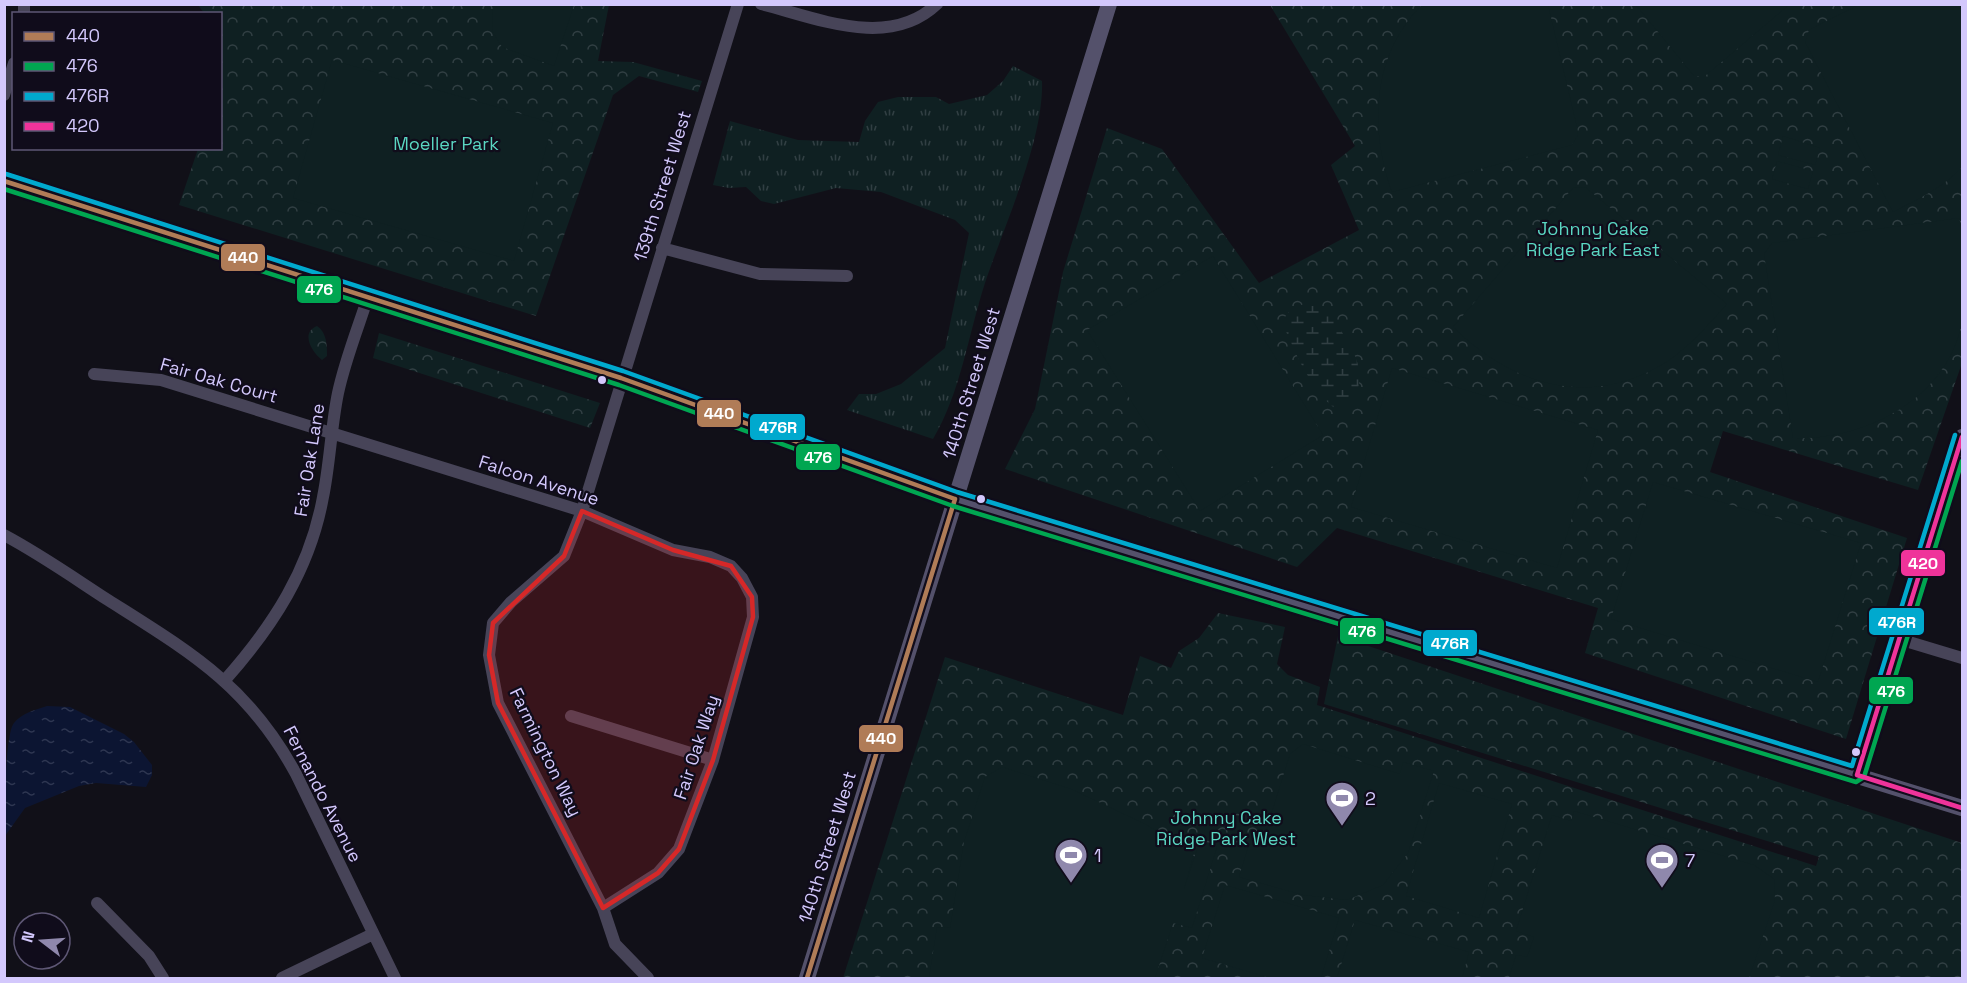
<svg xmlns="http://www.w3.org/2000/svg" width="1967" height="983" font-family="'Space Grotesk',sans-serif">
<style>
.grass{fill:url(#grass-tufts)}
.forest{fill:url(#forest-crowns)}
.wetland{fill:url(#wetland-marsh)}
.pitch{fill:#0f2022}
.water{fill:url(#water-ripples)}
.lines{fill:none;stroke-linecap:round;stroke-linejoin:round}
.street{stroke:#474458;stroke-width:12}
.secondary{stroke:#54516b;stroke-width:16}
.bus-1-casing{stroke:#100c1b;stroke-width:9}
.bus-2-casing{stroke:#100c1b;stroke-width:9}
.bus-3-casing{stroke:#100c1b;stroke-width:9}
.bus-4-casing{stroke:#100c1b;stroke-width:9}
.bus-1{stroke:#b07c57;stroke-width:4.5}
.bus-2{stroke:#00a651;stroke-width:4.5}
.bus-3{stroke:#00a9ce;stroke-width:4.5}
.bus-4{stroke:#ef339a;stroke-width:4.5}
.marked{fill:#d62828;fill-opacity:0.2;stroke:#d62828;stroke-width:4.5;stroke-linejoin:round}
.bus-dot{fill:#d3c8fc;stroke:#100c1b;stroke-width:2}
.labels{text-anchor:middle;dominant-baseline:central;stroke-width:4.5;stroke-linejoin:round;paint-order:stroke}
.park-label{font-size:18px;fill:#5ad6c2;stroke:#100c1b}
.street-label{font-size:18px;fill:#d3c8fc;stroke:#100c1b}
.poi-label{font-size:18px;fill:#d3c8fc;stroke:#100c1b;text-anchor:start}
.line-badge{stroke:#100c1b;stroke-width:2}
.badge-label{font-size:16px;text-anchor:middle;font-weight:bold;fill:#fff}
</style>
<defs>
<pattern id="grass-tufts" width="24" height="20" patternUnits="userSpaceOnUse" patternTransform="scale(1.5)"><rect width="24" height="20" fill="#0f2022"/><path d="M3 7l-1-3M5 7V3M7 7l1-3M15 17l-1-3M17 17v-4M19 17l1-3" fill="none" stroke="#313f43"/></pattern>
<pattern id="forest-crowns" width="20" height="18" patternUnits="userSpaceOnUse" patternTransform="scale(1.5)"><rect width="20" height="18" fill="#0f2022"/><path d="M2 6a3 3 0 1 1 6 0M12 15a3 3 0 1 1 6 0" fill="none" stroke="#313f43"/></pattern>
<pattern id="wetland-marsh" width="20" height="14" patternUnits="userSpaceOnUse" patternTransform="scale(1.5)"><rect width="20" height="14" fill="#0f2022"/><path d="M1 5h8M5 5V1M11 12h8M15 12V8" fill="none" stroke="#313f43"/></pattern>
<pattern id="water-ripples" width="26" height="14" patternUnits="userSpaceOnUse" patternTransform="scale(1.5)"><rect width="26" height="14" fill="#0c1532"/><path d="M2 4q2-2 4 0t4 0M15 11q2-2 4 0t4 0" fill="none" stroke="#2e3651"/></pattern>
</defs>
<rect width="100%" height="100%" fill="#111018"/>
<path class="grass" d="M 1013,66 L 1042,81 C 1044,140 1004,226 985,283 C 968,335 961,392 933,439 L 847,410 L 859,394 L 876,394 L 901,384 L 945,348 L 969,233 L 955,220 L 881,192 L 836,188 L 774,204 L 761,201 L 746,187 L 729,188 L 713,185 L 730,121 L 798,140 L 859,142 L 865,121 L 878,102 L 898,97 L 936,97 L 949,104 L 987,95 L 1003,81 Z"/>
<path class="forest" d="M 198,5 L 609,5 L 598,61 L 633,62 L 702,81 L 698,92 L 639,76 L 613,95 L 536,316 L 179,205 L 198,149 L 220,148 L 220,14 L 204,13 Z
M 1270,5 L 1962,5 L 1962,363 L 1918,490 L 1723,431 L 1710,472 L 1907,538 L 1846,739 L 1585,653 L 1598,608 L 1337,528 L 1297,567 L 1005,469 L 1035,409 L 1063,272 L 1107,128 L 1162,149 L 1259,283 L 1359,230 L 1331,165 L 1355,146 Z
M 317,326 C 327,333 327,345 327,356 L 322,360 C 312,352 300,333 317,326 Z
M 379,333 L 600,403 L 590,428 L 373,358 Z
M 1218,613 L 1285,627 L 1277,664 L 1288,675 L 1320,687 L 1317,705 L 1816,866 L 1819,857 L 1324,704 L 1338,636 L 1962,843 L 1962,978 L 843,978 L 945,657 L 1123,715 L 1140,656 L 1171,668 L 1179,651 L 1199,638 Z"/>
<path class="wetland" d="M 1309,302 C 1330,306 1336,322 1346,339 C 1362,364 1369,393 1338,410 C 1315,398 1291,346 1282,321 L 1291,309 Z"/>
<path class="pitch" d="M 1860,4 L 1962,5 L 1962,167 C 1943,188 1918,199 1893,212 L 1805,42 L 1809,30 Z
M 493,5 L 574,5 L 554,66 L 502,47 L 492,31 Z
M 1422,5 L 1548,5 L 1577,127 L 1578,135 L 1572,145 L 1392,192 C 1369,129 1372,54 1422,5 Z
M 1636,5 L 1789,5 L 1705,76 L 1694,76 Z
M 332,60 L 553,123 L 514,261 L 293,198 Z
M 1783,136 L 1820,148 L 1815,165 L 1778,155 Z
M 1777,161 L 1813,171 L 1808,189 L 1772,179 Z
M 1585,187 L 1727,304 C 1709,324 1690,346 1668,361 C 1592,410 1513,386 1453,327 L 1573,188 Z
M 1959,218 L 1962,229 C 1962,257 1967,294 1962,321 C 1949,397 1866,441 1793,438 L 1764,254 L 1772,243 Z
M 1213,256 L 1323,435 L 1200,511 L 1087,330 Z
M 1392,368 L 1598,430 L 1557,568 L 1351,507 Z
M 1653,482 L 1861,543 L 1818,682 L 1611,619 Z
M 1303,744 L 1400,774 L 1403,762 L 1434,771 L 1408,853 L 1383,885 L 1347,900 L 1303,895 L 1239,877 L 1249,844 L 1261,847 L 1290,754 Z
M 1002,767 L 1071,789 L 1145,824 L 1194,853 L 1184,889 L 1199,843 L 1217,847 L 1192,928 L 1173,923 L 1155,978 L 929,978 L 937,927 L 950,928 L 964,842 L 985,777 Z
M 1439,783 L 1512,804 L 1479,918 L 1406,896 Z
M 1574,811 L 1754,865 L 1774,879 L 1775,900 L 1749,978 L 1509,978 L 1516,955 L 1527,957 L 1534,937 L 1516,931 L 1552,815 L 1571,821 Z
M 1225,885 L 1339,918 L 1321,978 L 1270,978 L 1202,958 Z
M 1355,920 L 1469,952 L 1462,978 L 1337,978 Z"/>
<path class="water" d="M 47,706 L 70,707 L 124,734 L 134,742 L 152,765 L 152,775 L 146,787 L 96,783 L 79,786 L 25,808 L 5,836 C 4,818 5,733 14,723 C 22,713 35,710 47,706 Z"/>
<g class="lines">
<path class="street" d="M 24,4 L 24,14
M 761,4 C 817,18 889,50 937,4
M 4,95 L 14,63
M 662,248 L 760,274 L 847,276
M 94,374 L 161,380 L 582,511 L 673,550 L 710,557 L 731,566 L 742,578 L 752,597 L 753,617 L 713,760 L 679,849 L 658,873 L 603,908
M 4,535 C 40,554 74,578 108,600 C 190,652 248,685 296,774 L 395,978
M 1899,639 L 1962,658
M 225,680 C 273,626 310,569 323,497 C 330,463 331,427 338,393 C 345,360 358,328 368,297
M 571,716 L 713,760
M 97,903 L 149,956 L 163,978
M 282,978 L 373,934
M 648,978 L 615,944 L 603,908 L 498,703 L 489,655 L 493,623 L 511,602 L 564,556 L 582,511 L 738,4"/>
<path class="secondary" d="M 4,181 L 621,378 L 955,499 L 1962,808
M 1857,775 L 1962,437
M 807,978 L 1109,4"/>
<g class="bus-1-casing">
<path id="bus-1" d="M 4,181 L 621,378 L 955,499
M 807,978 L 955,499"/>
</g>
<g class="bus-2-casing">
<path id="bus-2" d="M 4,189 L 619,385 L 953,506 L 1856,782 L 1864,777 L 1962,461"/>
</g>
<g class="bus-3-casing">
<path id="bus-3" d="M 6,174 L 623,371 L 957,492 L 1852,766 L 1955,435"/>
</g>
<g class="bus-4-casing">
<path id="bus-4" d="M 1857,775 L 1962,437
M 1857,775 L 1962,808"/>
</g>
<use href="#bus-1" class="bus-1"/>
<use href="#bus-2" class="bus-2"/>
<use href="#bus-3" class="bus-3"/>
<use href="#bus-4" class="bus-4"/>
</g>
<path class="marked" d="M 582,511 L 673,550 L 731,566 L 752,597 L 753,617 L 713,760 L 679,849 L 658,873 L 603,908 L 498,703 L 489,655 L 493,623 L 564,556 Z"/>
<defs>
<g id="stadium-pin" transform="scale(1.725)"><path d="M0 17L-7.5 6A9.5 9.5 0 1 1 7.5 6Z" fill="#8f88ac" stroke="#100c1b"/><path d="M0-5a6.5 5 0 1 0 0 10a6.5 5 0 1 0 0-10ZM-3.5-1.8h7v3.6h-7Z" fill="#fff"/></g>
</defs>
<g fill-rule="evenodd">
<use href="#stadium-pin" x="1342" y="798"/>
<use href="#stadium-pin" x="1071" y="855"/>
<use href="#stadium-pin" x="1662" y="860"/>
</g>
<g class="bus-dot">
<circle cx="602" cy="380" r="5"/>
<circle cx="981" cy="499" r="5"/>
<circle cx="1856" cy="752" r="5"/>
</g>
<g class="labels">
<g class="park-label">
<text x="446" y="143">Moeller Park</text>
<text x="1593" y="228">Johnny Cake<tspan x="1593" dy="21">Ridge Park East</tspan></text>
<text x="1226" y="817">Johnny Cake<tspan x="1226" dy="21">Ridge Park West</tspan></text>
</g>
<g class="street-label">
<text transform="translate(662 186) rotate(-73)">139th Street West</text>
<text transform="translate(219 380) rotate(16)">Fair Oak Court</text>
<text transform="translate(971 383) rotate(-73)">140th Street West</text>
<text transform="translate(309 460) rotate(-81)">Fair Oak Lane</text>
<text transform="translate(539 480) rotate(18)">Falcon Avenue</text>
<text transform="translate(696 747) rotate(-72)">Fair Oak Way</text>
<text transform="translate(546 752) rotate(64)">Farmington Way</text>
<text transform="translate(323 794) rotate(63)">Fernando Avenue</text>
<text transform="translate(827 847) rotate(-73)">140th Street West</text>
</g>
<g class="poi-label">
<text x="1365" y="798">2</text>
<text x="1094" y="855">1</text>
<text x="1685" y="860">7</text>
</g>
</g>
<g class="line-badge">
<rect x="220" y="243" width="46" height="29" rx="6" fill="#b07c57"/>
<rect x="296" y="275" width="46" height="29" rx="6" fill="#00a651"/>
<rect x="696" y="399" width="46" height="29" rx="6" fill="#b07c57"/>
<rect x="749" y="413" width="57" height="28" rx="6" fill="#00a9ce"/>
<rect x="795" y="443" width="46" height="28" rx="6" fill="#00a651"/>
<rect x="1900" y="549" width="46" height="28" rx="6" fill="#ef339a"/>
<rect x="1868" y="607" width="57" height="29" rx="6" fill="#00a9ce"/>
<rect x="1339" y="617" width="46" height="28" rx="6" fill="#00a651"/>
<rect x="1422" y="629" width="56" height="28" rx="6" fill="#00a9ce"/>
<rect x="1868" y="676" width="46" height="29" rx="6" fill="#00a651"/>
<rect x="858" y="724" width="46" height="29" rx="6" fill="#b07c57"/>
</g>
<g class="badge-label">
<text x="243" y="263">440</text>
<text x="319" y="295">476</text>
<text x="719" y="419">440</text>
<text x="778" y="433">476R</text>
<text x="818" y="463">476</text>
<text x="1923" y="569">420</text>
<text x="1897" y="628">476R</text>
<text x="1362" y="637">476</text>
<text x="1450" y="649">476R</text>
<text x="1891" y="697">476</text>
<text x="881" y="744">440</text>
</g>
<rect width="1967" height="983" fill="none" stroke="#d3c8fc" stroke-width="12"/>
<rect x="12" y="12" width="210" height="138" fill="#100c1b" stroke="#5e5775" stroke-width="1.5"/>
<rect x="24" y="32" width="30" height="9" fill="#b07c57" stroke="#5e5775" stroke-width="1.5"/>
<text x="66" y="42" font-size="18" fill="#d3c8fc">440</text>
<rect x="24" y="62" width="30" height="9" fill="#00a651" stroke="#5e5775" stroke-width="1.5"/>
<text x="66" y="72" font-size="18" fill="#d3c8fc">476</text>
<rect x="24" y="92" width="30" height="9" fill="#00a9ce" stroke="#5e5775" stroke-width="1.5"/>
<text x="66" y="102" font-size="18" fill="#d3c8fc">476R</text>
<rect x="24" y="122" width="30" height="9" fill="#ef339a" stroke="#5e5775" stroke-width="1.5"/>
<text x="66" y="132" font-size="18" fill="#d3c8fc">420</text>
<g transform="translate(42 941) rotate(287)"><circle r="28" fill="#100c1b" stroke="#5e5775" stroke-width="1.5"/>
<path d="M0-4.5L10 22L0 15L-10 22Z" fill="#8f88ac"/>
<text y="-9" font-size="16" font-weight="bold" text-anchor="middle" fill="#d3c8fc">N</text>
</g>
</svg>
